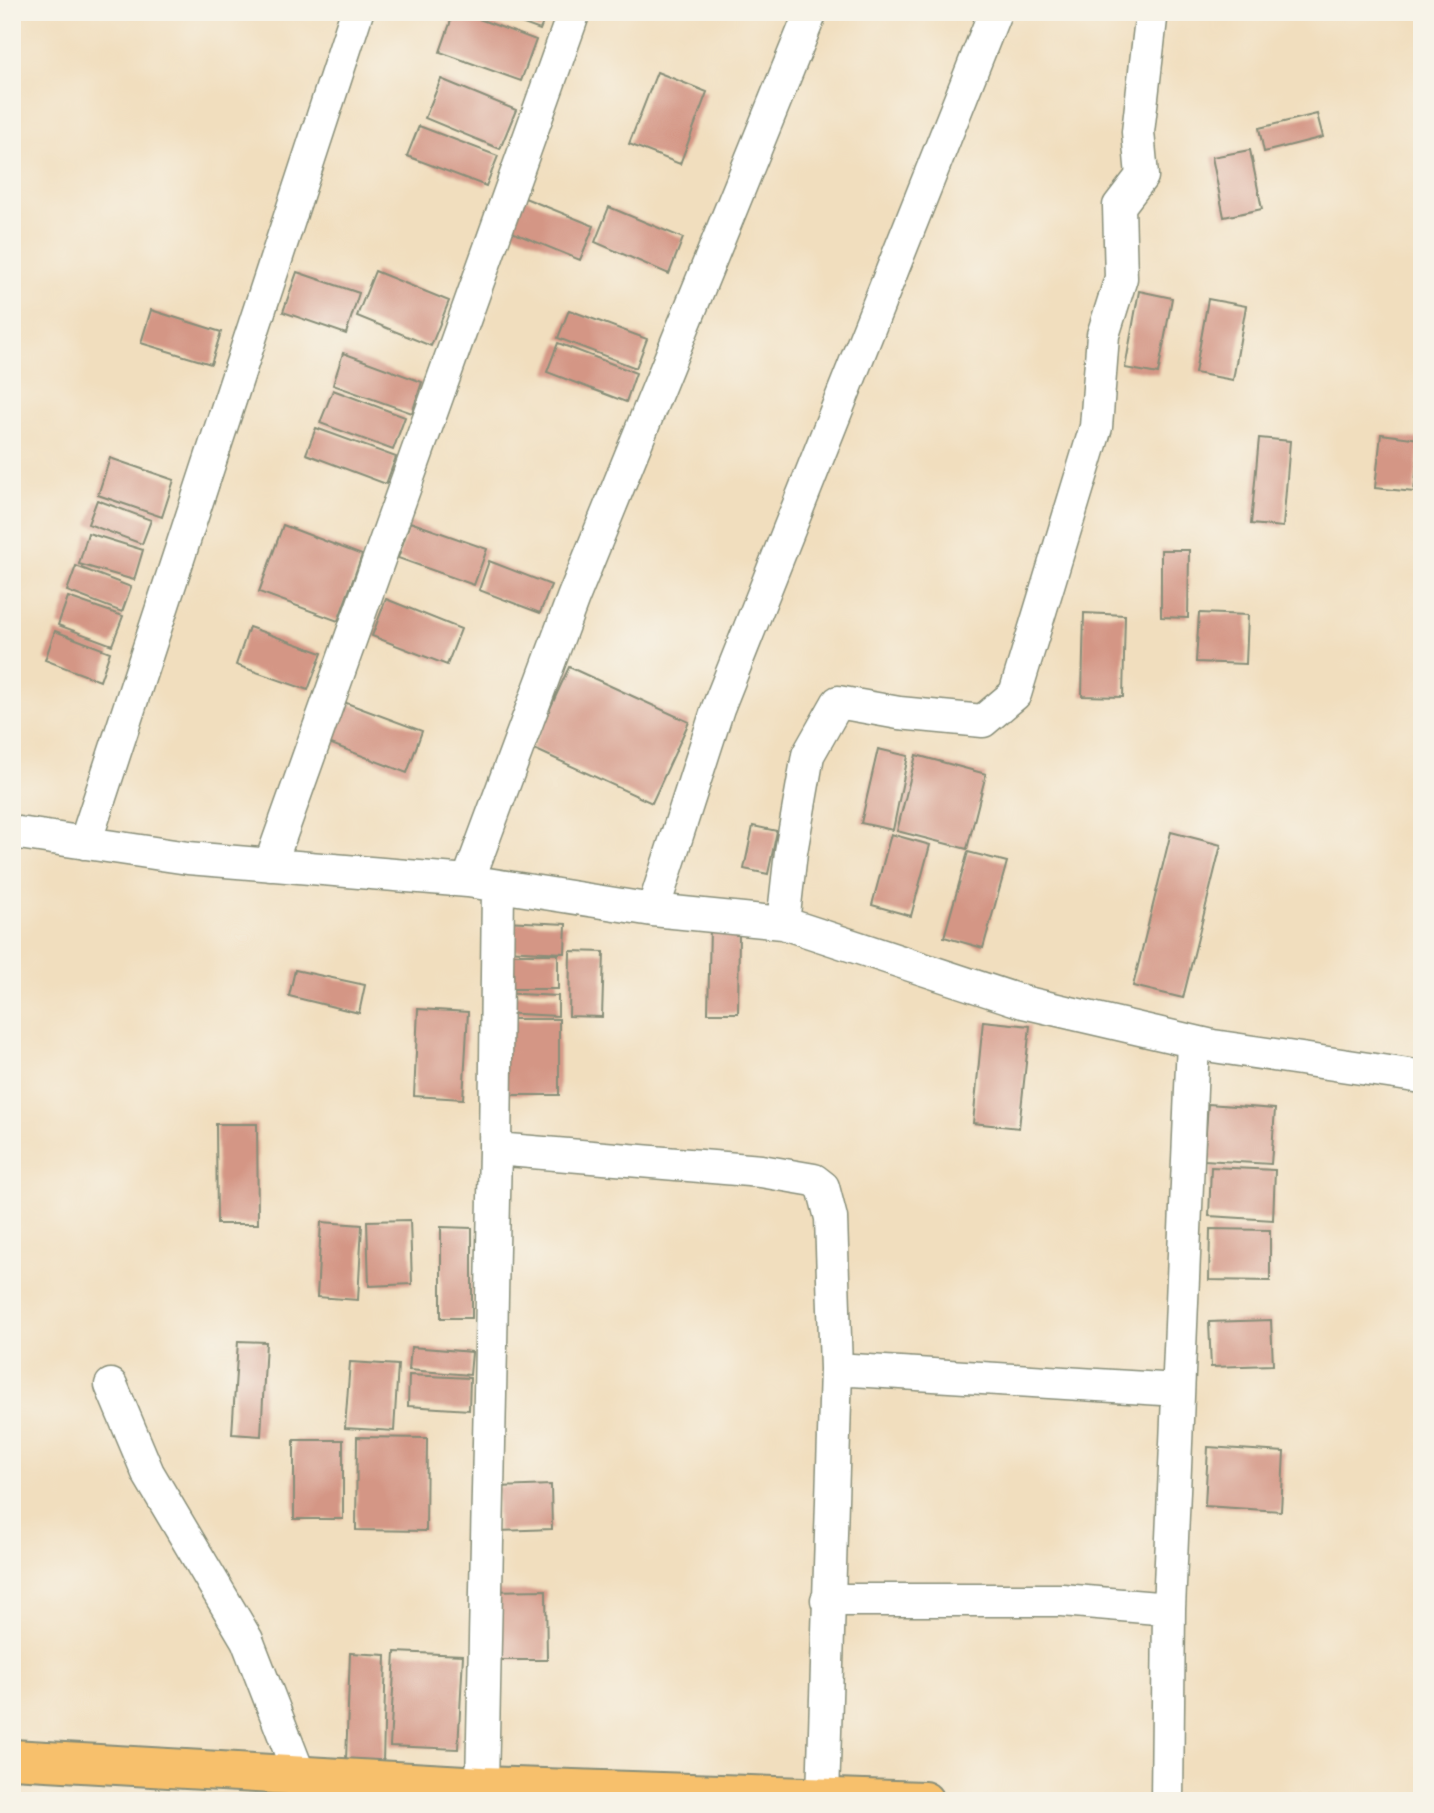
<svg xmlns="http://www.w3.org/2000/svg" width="1434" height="1813" font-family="'Balsamiq Sans',sans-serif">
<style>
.building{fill:#d49685}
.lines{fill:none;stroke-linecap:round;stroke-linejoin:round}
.street-casing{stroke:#888e79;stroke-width:35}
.primary-casing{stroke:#888e79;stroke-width:42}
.street{stroke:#fff;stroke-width:32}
.primary{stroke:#f7c06c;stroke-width:38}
</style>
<rect width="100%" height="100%" fill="#f7f3e8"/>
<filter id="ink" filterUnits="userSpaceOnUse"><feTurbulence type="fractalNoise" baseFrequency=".0143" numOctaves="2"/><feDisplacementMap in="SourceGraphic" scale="14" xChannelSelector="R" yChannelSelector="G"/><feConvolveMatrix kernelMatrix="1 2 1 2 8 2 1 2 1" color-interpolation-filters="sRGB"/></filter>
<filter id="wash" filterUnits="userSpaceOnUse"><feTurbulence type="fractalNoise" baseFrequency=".00686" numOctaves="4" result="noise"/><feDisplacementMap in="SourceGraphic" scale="28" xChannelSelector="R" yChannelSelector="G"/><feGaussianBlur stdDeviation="1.57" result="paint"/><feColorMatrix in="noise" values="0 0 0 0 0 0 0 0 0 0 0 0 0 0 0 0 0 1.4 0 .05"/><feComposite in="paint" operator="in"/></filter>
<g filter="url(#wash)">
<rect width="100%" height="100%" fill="#f1debe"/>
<g id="blocks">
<path class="building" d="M 454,12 L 460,12 L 536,40 L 521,81 L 440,52 Z
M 491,12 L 547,12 L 540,30 Z
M 657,72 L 707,92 L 680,164 L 629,144 Z
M 441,79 L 516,110 L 500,149 L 425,118 Z
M 1317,114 L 1323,137 L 1264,152 L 1259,128 Z
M 419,126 L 498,156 L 486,186 L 407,156 Z
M 1250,150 L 1262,209 L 1224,217 L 1212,157 Z
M 520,196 L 594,226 L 580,260 L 507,230 Z
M 609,207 L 683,238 L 669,274 L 595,242 Z
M 375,271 L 449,301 L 431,346 L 357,316 Z
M 297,272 L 359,293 L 346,334 L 283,312 Z
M 1139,291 L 1172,298 L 1158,374 L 1125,368 Z
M 1208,299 L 1246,306 L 1233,380 L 1195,373 Z
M 151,310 L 221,332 L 211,364 L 141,343 Z
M 569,310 L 647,339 L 636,368 L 558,338 Z
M 558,343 L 636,373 L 626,402 L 547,372 Z
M 343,353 L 422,382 L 412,413 L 333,385 Z
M 333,390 L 405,417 L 393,450 L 320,423 Z
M 316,428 L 396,457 L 386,484 L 306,454 Z
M 1381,434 L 1420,439 L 1414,492 L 1375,488 Z
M 1259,438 L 1290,441 L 1283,527 L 1251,524 Z
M 110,458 L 174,480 L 162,517 L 98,495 Z
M 97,500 L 151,520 L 142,544 L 88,524 Z
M 410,522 L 487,549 L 474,585 L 398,558 Z
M 283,525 L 362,555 L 338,621 L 259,592 Z
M 88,533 L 143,550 L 134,580 L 79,564 Z
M 1161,550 L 1189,550 L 1188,618 L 1161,617 Z
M 489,561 L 551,585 L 540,613 L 479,590 Z
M 76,566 L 131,587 L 122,612 L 67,591 Z
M 68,597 L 123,616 L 112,645 L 58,625 Z
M 386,599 L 461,629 L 447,665 L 372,636 Z
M 1084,613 L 1125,615 L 1123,697 L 1082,696 Z
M 1199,613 L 1248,615 L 1246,664 L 1196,662 Z
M 249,627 L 322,653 L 308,690 L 236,665 Z
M 55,631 L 110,652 L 100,681 L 45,660 Z
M 569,667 L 689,722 L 652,803 L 532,748 Z
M 341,701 L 422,731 L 407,773 L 326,742 Z
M 878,749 L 908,756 L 893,830 L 861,823 Z
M 916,755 L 986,774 L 967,849 L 897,831 Z
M 753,826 L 777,831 L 768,874 L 744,869 Z
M 1171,832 L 1221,845 L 1183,998 L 1133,986 Z
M 891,834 L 930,845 L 911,916 L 872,905 Z
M 968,852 L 1007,862 L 983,948 L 944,937 Z
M 504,921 L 566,924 L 565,953 L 503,950 Z
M 710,929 L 739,930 L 738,1013 L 708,1013 Z
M 570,951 L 604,952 L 602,1017 L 569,1016 Z
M 501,954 L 558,954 L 558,989 L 501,989 Z
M 295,970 L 365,985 L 359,1013 L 289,996 Z
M 500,993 L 558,996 L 558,1016 L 499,1013 Z
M 418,1009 L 468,1012 L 463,1099 L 414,1096 Z
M 500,1019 L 559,1019 L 559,1095 L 501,1095 Z
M 983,1021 L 1030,1026 L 1019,1128 L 973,1123 Z
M 1208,1104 L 1275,1109 L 1271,1164 L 1204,1160 Z
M 216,1124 L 257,1124 L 258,1224 L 217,1224 Z
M 1211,1167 L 1275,1170 L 1273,1220 L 1209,1216 Z
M 410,1220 L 412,1284 L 369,1286 L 367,1221 Z
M 321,1222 L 362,1225 L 358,1300 L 317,1297 Z
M 441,1227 L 472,1228 L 472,1318 L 441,1318 Z
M 1210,1229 L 1270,1230 L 1270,1281 L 1209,1280 Z
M 1271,1320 L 1273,1365 L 1211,1367 L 1209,1322 Z
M 238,1341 L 266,1342 L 261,1436 L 232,1434 Z
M 411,1347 L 472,1352 L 470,1375 L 409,1370 Z
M 350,1362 L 398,1365 L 394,1431 L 345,1428 Z
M 409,1375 L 470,1378 L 469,1410 L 408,1406 Z
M 357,1437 L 427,1438 L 426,1531 L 356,1530 Z
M 294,1440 L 343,1440 L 343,1519 L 294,1519 Z
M 1208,1447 L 1284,1452 L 1281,1511 L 1205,1506 Z
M 551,1485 L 552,1529 L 498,1531 L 497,1487 Z
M 546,1590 L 547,1660 L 489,1660 L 488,1591 Z
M 395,1652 L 463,1655 L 458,1749 L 390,1746 Z
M 350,1653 L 386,1655 L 383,1762 L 346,1760 Z"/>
</g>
</g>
<g filter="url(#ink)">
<use href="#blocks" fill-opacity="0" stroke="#888e79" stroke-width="2"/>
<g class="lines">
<g class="street-casing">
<path id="street" d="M 12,832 L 188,858 L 468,881 L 653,910 L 783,923 L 1023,1002 L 1213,1046 L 1422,1077
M 85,843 L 357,12
M 270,865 L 574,12
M 468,881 L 573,598 L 811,12
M 653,910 L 718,708 L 995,12
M 783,923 L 791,852 L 808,755 L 838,702 L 899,713 L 983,721 L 1015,694 L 1096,427 L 1103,335 L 1121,278 L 1119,206 L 1142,176 L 1138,132 L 1151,19 L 1149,12
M 495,1149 L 761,1171 L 814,1180 L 823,1187 L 831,1218 L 836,1369 L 823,1797
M 836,1369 L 1178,1390
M 111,1385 L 148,1473 L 247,1640 L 299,1774 L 305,1801
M 827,1600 L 1062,1600 L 1169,1609
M 482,1786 L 495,1149 L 498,887
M 1167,1801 L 1169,1609 L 1193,1042"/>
</g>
<g class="primary-casing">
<path id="primary" d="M 12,1759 L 482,1786 L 924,1801"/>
</g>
<use href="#street" class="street"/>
<use href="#primary" class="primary"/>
</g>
</g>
<rect width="1434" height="1813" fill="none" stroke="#f7f3e8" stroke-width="42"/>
</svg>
